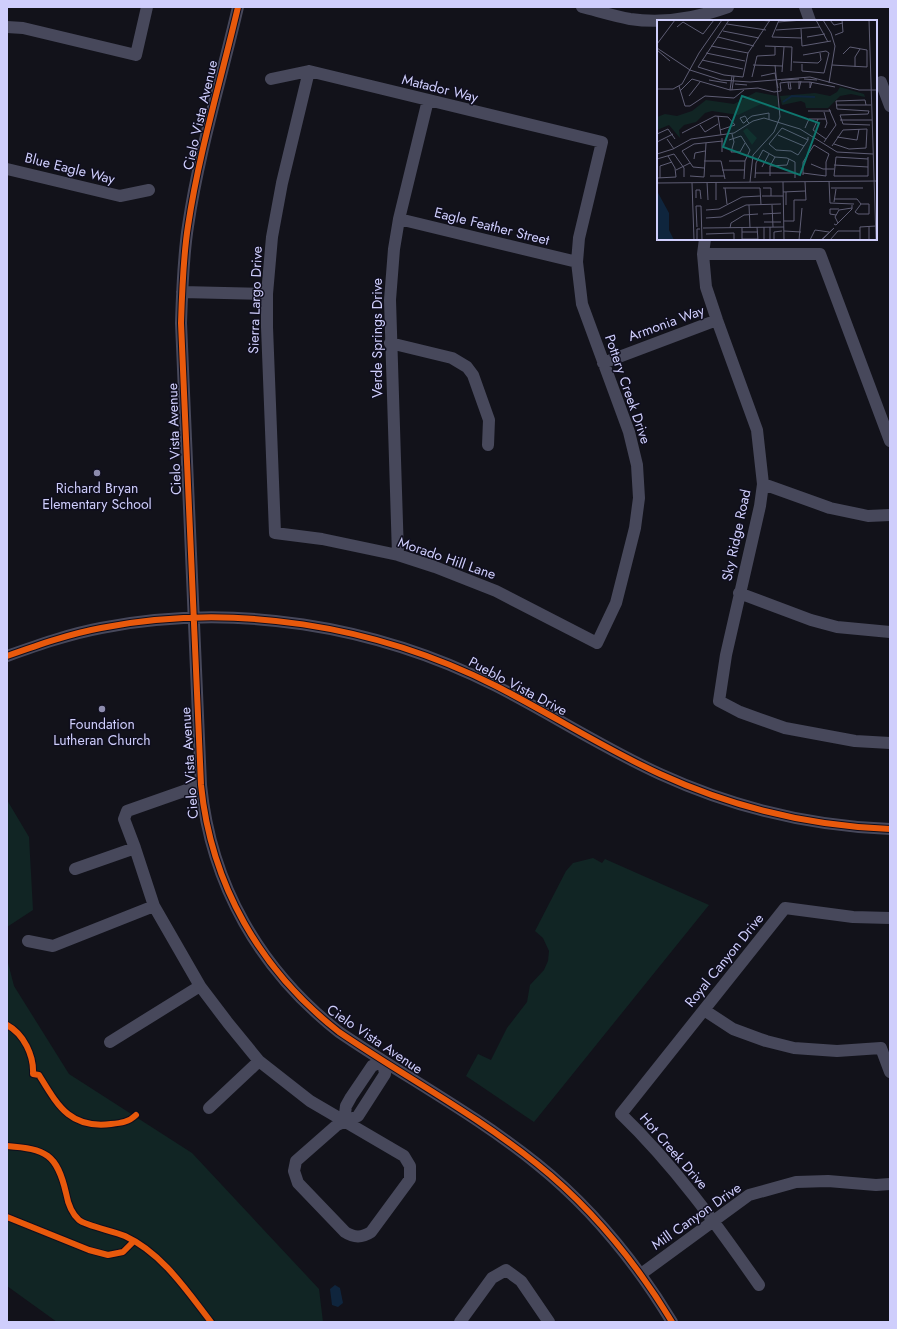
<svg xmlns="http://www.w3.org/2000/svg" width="897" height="1329" font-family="Jost,sans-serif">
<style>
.green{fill:#112524}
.water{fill:#0f253d}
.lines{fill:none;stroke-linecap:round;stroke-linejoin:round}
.minor{stroke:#47485b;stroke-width:12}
.cycleway-casing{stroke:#0f0e1e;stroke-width:8}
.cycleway{stroke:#e8590c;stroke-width:6}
.poi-dot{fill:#8d8cad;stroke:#0f0e1e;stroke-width:1.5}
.labels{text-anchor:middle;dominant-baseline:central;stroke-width:3;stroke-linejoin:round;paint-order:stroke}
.street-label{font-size:14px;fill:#cfcefc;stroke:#0f0e1e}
.poi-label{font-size:14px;fill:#cfcefc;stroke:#0f0e1e}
.inset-river{fill:none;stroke:#0f253d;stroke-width:2}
.inset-road{fill:none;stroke:#5e5d74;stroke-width:1}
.view{fill:#0f766e;fill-opacity:0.15;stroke:#0f766e;stroke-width:2}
.inset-edge{fill:none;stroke:#cfcefc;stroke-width:2}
</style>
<rect width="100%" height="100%" fill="#12121a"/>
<path class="green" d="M 7,800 L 29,837 L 33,910 L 7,927 Z
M 593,858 L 602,863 L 605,859 L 709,905 L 534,1122 L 466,1076 L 478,1054 L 491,1060 L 507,1028 L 527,1002 L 530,985 L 544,970 L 548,961 L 549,951 L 543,938 L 535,931 L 566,871 L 573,863 Z
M 7,959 L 14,986 L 69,1074 L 192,1153 L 319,1289 L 323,1322 L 57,1322 L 7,1286 Z"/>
<path class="water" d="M 335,1285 L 340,1288 L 343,1303 L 338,1307 L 332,1305 L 330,1289 Z"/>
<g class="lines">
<path class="minor" d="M 238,7 C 221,80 199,152 188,226 C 183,258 182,291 181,323 L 201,785 C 211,885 260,970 339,1032 C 405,1077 475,1114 537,1164 C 593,1209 635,1261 672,1322
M 582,7 C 598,11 614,16 630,19 C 663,24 697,18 728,7
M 805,7 L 810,21
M 7,27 L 23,28 L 136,55 L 147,7
M 271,79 L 309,71 L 602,142 L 579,238 L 577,262 L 582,304 L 629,432 L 637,465 L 639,498 L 635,528 L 616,603 L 597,643 L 496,591 L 435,567 L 398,555 L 322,539 L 275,533 L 267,327 L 267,294 L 272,237 L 282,183 L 309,71
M 881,82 L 890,106
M 7,169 L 120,196 L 149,190
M 399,219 L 577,262
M 705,239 L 703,254 L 706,287 L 717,320 L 757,430 L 763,484 L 760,506 L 726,655 L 719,701 L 740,712 L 785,728 L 855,741 L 890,743
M 703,254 L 820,254 L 890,441
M 182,292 L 267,294
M 390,343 L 452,358 L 467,367 L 473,375 L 489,420 L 488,445
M 603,363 L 717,320
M 763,484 L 830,508 L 868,516 L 890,515
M 398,555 L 390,300 L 394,249 L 399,219 L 428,100
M 739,593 L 811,620 L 837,627 L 890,632
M 7,656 C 38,645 69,634 101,628 C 234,602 375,625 496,686 C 551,714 603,748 660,774 C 732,807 811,826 890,829
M 201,785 L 127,811 L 124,819 L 135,848 L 154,906 L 200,986 L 228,1023 L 259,1061 L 310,1101 L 404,1156 L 410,1166 L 410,1179 L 371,1232 C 362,1238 354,1238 345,1232 L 298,1183 L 294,1171 L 296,1161 L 337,1125 L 358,1116 L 385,1074 L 383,1061 L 372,1066 L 351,1097 L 346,1106 L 344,1121
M 75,869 L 135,848
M 28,941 L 53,946 L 154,906
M 704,1010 L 733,1029 L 766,1041 L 794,1048 L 837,1051 L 881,1048 L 890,1072
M 110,1042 L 200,986
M 209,1108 L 259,1061
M 641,1274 L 749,1195 L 796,1182 L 828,1181 L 876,1185 L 890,1184
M 759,1285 C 717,1225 674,1165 621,1114 L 785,908 L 853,917 L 890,918
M 460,1322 L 492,1278 L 506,1270 L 521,1281 L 549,1322"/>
<g class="cycleway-casing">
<path id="cycleway" d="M 238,7 C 221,80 199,152 188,226 C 183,258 182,291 181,323 L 201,785 C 211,885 260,970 339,1032 C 405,1077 475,1114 537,1164 C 593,1209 635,1261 672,1322
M 7,656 C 38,645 69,634 101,628 C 234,602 375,625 496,686 C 551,714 603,748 660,774 C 732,807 811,826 890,829
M 7,1025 C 24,1034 34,1056 33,1074 L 39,1075 C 58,1106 70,1129 111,1124 C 121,1123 129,1122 136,1115
M 7,1146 C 46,1149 57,1154 66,1193 C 68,1204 71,1213 79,1220 C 86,1226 114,1231 125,1236 C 162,1253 187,1291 211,1322
M 7,1217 L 89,1250 L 108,1255 L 123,1252 L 134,1241"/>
</g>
<use href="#cycleway" class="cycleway"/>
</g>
<g class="poi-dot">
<circle cx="97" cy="473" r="4"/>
<circle cx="102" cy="709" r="4"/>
</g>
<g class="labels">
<g class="street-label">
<text transform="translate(440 88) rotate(14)">Matador Way</text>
<text transform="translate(200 115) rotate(-77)">Cielo Vista Avenue</text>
<text transform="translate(70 168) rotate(14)">Blue Eagle Way</text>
<text transform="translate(492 226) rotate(14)">Eagle Feather Street</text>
<text transform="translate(255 300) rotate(-88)">Sierra Largo Drive</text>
<text transform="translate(666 323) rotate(-20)">Armonia Way</text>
<text transform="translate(377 338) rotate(-90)">Verde Springs Drive</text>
<text transform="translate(628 389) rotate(71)">Pottery Creek Drive</text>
<text transform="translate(174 439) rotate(-92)">Cielo Vista Avenue</text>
<text transform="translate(736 535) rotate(-78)">Sky Ridge Road</text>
<text transform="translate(447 558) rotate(19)">Morado Hill Lane</text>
<text transform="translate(518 686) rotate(28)">Pueblo Vista Drive</text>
<text transform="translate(189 763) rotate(-94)">Cielo Vista Avenue</text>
<text transform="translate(724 960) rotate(-51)">Royal Canyon Drive</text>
<text transform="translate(375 1039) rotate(34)">Cielo Vista Avenue</text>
<text transform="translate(674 1151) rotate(49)">Hot Creek Drive</text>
<text transform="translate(696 1216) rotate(-35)">Mill Canyon Drive</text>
</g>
<g class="poi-label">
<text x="97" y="488">Richard Bryan<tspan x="97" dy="16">Elementary School</tspan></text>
<text x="102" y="724">Foundation<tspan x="102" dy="16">Lutheran Church</tspan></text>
</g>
</g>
<g transform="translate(657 20)">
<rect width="220" height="220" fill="#12121a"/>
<path d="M 183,67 L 207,74 L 208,77 L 194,74 L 183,76 L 171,88 L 149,88 L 148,83 L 144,81 L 125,85 L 123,76 L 158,73 L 173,76 L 180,72 ZM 99,72 L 120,76 L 122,86 L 113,88 L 104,84 L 81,95 L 55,91 L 48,93 L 39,102 L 27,105 L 22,110 L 23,118 L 12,105 L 0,110 L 0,97 L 8,94 L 20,96 L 35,91 L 49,80 L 77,84 ZM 90,108 L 100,118 L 95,125 L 86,111 Z" fill="#112524"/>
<path d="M 0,171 L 12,193 L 12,210 L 17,220 L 0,220 Z" fill="#0f253d"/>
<path class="inset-river" d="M 126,82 L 135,76 L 158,77"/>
<path class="inset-road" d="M 72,0 L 41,47 L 67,55 L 86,57 L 91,33 L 113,0M 101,0 L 113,1M 122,0 L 115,17 L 144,18M 159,0 L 171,22M 166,0 L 174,13 L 178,26 L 172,63M 173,0 L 177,5 L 186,3M 212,0 L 219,220M 121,2 L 146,0M 70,4 L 109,10M 20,7 L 26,2 L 46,14M 144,9 L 145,26 L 174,21M 119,10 L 163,7M 66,11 L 102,18M 46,14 L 57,0M 178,15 L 186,12 L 185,0M 61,17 L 97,26M 150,17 L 168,14M 0,24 L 18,0M 54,26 L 91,33M 108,26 L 135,27 L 134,51M 0,28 L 33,50 L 64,60 L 93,62 L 153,57 L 202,70 L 220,70M 0,30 L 13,41M 49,33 L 88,41M 45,40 L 86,49M 136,42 L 161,43 L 164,40 L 163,33M 145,44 L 145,51 L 167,53 L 172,33 L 169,31 L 146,35M 96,45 L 125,46M 175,45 L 210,47 L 210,30 L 193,27 L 186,34M 198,47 L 198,37 L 203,29M 125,52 L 127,27M 118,53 L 121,68M 104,56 L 118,53M 95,57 L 100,36 L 118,35 L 118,27M 147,59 L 160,60M 52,60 L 70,63M 124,60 L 142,59M 142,61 L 142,69 L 144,61M 131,62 L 132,69 L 134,69 L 133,62M 153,62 L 153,68 L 155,62M 78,64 L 90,65M 22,66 L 28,86 L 33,86 L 48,76 L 77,78 L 87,70M 0,69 L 16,69 L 25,64 L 42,33 L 65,0M 73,70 L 75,56M 75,70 L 77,56M 23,71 L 35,59 L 73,70 L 101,68 L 117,72 L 124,71 L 123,63 L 131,62 L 153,62 L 178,67M 32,76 L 43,62M 179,85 L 214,85M 209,85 L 208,80 L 179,81 L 180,89 L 212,91 L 211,94 L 183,95 L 186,104 L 213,105M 151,91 L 174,91M 167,92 L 170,103 L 168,108M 61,96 L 64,115M 161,99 L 156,110 L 169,119M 183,100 L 215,100M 92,103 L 90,101 L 90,99 L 88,96 L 83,98 L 86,103 L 87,103 L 92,98 L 95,96 L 112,93 L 112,99M 43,105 L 48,112 L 61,104M 148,108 L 152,99 L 169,99M 25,113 L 58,96 L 71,97 L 78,105 L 63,110M 0,114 L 11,109 L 18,119M 75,114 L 77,122 L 74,132 L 83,132 L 88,123M 121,115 L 147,126M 180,117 L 200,120 L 202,109M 65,118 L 65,132M 10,119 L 17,129M 72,120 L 84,116 L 93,130 L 88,141 L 87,159M 151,120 L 125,108 L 112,124 L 119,130 L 134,131 L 141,135 L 151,120 L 151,117M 0,122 L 16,114M 167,122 L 179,105 L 172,89M 175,126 L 186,110 L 210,109 L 209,128 L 192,129 L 177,124M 0,134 L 16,129 L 34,119 L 77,113 L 96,101 L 107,98 L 143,109 L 180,132 L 216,134M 0,139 L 17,134 L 27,148 L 27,157M 37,139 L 38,133 L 48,131M 211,139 L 179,137 L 177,156 L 211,156 L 211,137M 47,141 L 64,141 L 68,159M 72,141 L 88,141M 154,144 L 166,149 L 177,149M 177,145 L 211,147M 113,146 L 130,145 L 132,139M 105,147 L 112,134M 47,148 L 36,147 L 25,131 L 37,124 L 66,121M 19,150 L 33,143M 65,150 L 87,150M 98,153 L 138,153M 146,153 L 169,156 L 169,142 L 172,134 L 157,125 L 146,142 L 146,155M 33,156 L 47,157 L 49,123M 53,156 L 67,156M 113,156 L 113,146 L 118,137M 0,158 L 19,157 L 18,148 L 11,136M 3,158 L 3,146 L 15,142M 98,158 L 99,143 L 106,130 L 118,137 L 130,138 L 138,142 L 138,158M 172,161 L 173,183 L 197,184M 50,162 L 51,180M 59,162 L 59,180M 93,162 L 96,135 L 117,112 L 123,97 L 118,45M 126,162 L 127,220M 0,163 L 220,161M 35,163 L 37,220M 66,168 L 103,168 L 104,185M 68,168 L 70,184M 106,168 L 114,168 L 114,176M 174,168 L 206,168M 126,172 L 148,171M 129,172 L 129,185M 105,176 L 126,176M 39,178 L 39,170 L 43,170 L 44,179M 177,179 L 200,179 L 204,184 L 212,184 L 212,194 L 201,194 L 198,192 L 204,184M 177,182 L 179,169M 92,185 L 93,208M 115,185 L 116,207M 49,190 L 62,189 L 85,177 L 103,176M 106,194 L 124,193M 179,195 L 173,194 L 173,189 L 182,189M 49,198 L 64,197 L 89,185 L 124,184M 127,201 L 137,201 L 137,180 L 149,180 L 148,162M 107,202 L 124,202M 181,203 L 178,197 L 182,190 L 195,188M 177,204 L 179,205 L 195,189 L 195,185M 212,206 L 212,220M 40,207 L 39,186 L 44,186 L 45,220M 85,207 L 85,220M 100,207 L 101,220M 107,207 L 107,220M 113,207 L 113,220M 46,208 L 127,207M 73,208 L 74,203 L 87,195 L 101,194M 127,211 L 144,212M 85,212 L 101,212M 49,214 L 77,213 L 77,220M 85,219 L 101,219M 40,220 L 40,209 L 43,209M 117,220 L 117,212 L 125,211M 142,220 L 145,188M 153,220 L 158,210 L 172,212M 164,220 L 177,208 L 165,220M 173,220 L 181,211 L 203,211M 203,220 L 203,207 L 219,206"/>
<path class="view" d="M 85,76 L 162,103 L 143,155 L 66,127 Z"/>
<rect width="220" height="220" class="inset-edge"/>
</g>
<rect width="897" height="1329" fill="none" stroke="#cfcefc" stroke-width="16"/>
</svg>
